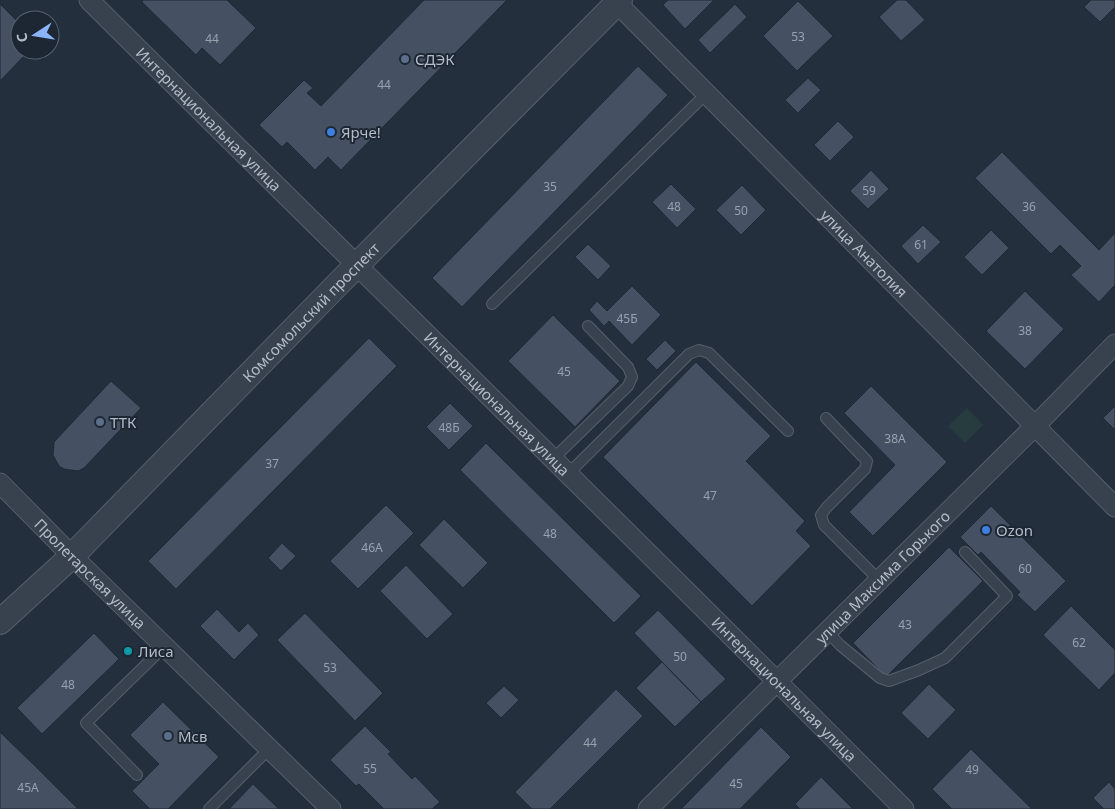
<svg xmlns="http://www.w3.org/2000/svg" width="1115" height="809" font-family="'Noto Sans',sans-serif">
<style>
.green{fill:#263c3f}
.building{fill:#455162;stroke:#1f2835}
.lines{fill:none;stroke-linecap:round;stroke-linejoin:round}
.service-casing{stroke:#565f6c;stroke-width:12}
.minor-casing{stroke:#565f6c;stroke-width:21}
.tertiary-casing{stroke:#565f6c;stroke-width:26}
.service{stroke:#38414e;stroke-width:10}
.minor{stroke:#38414e;stroke-width:19}
.tertiary{stroke:#38414e;stroke-width:24}
.service-dot{fill:#5c6f8a;stroke:#1d2633;stroke-width:2}
.shop-dot{fill:#3f7fe0;stroke:#1d2633;stroke-width:2}
.culture-dot{fill:#0f9aa8;stroke:#1d2633;stroke-width:2}
.labels{text-anchor:middle;dominant-baseline:central;stroke-width:4;stroke-linejoin:round;paint-order:stroke}
.number-label{font-size:12px;fill:#98a1af}
.poi-label{font-size:15px;fill:#b4bcc9;stroke:#1d2633;text-anchor:start}
.street-label{font-size:15px;fill:#b4bcc9;stroke:#1d2633}
</style>
<rect width="100%" height="100%" fill="#242f3e"/>
<path class="green" d="M 967,408 L 983,425 L 965,443 L 948,426 Z"/>
<path class="building" d="M 143,0 L 227,0 L 256,28 L 220,65 L 202,48 L 196,55 L 142,2 Z
M 424,0 L 507,0 L 341,170 L 328,157 L 315,170 L 287,142 L 282,147 L 259,125 L 304,80 L 313,88 L 307,93 L 321,106 Z
M 668,0 L 714,0 L 685,29 L 663,5 Z
M 897,0 L 906,0 L 925,20 L 901,41 L 879,17 Z
M 1091,0 L 1115,0 L 1115,7 L 1100,22 L 1084,7 Z
M 798,1 L 833,36 L 797,71 L 763,36 Z
M 0,4 L 20,24 L 20,33 L 12,41 L 26,54 L 0,81 Z
M 735,4 L 747,17 L 710,53 L 698,40 Z
M 638,66 L 668,95 L 462,307 L 432,278 Z
M 808,78 L 821,90 L 798,113 L 785,100 Z
M 838,121 L 854,137 L 830,161 L 814,145 Z
M 1002,152 L 1099,250 L 1115,233 L 1115,285 L 1099,302 L 1071,275 L 1081,266 L 1060,245 L 1051,254 L 975,178 Z
M 871,170 L 889,189 L 868,209 L 850,191 Z
M 671,184 L 696,209 L 677,228 L 652,202 Z
M 742,185 L 766,210 L 741,235 L 716,210 Z
M 923,225 L 941,242 L 918,264 L 901,246 Z
M 991,230 L 1009,248 L 982,275 L 964,257 Z
M 588,244 L 611,266 L 598,280 L 575,257 Z
M 632,286 L 661,315 L 632,345 L 609,321 L 604,326 L 589,310 L 597,301 L 607,311 Z
M 1025,291 L 1064,329 L 1025,369 L 986,331 Z
M 553,315 L 620,381 L 575,427 L 508,361 Z
M 369,338 L 397,366 L 176,589 L 148,561 Z
M 665,340 L 676,351 L 657,370 L 646,359 Z
M 696,362 L 771,436 L 746,461 L 805,521 L 796,531 L 811,546 L 752,606 L 603,457 Z
M 111,381 L 141,408 L 84,468 L 78,471 L 64,469 L 59,466 L 53,455 L 54,442 Z
M 871,386 L 947,462 L 873,536 L 849,512 L 895,465 L 844,413 Z
M 450,403 L 473,426 L 449,450 L 426,427 Z
M 1115,406 L 1115,430 L 1103,418 Z
M 486,443 L 641,596 L 614,623 L 460,470 Z
M 386,505 L 414,533 L 358,589 L 330,561 Z
M 991,506 L 1066,581 L 1035,612 L 1017,595 L 1020,592 L 981,552 L 978,555 L 960,537 Z
M 444,519 L 488,563 L 463,588 L 419,545 Z
M 282,543 L 296,556 L 281,571 L 268,558 Z
M 949,547 L 983,581 L 886,677 L 853,643 Z
M 406,565 L 453,614 L 427,639 L 380,591 Z
M 1071,606 L 1115,650 L 1115,673 L 1099,690 L 1043,635 Z
M 217,609 L 239,632 L 248,623 L 259,635 L 234,660 L 200,626 Z
M 658,610 L 726,679 L 701,702 L 634,633 Z
M 305,613 L 383,693 L 355,721 L 277,640 Z
M 94,633 L 119,659 L 42,734 L 17,708 Z
M 662,662 L 701,702 L 675,727 L 636,688 Z
M 929,684 L 956,710 L 928,739 L 901,713 Z
M 504,686 L 519,700 L 501,718 L 486,703 Z
M 616,689 L 643,716 L 550,809 L 532,809 L 515,792 Z
M 163,702 L 219,757 L 168,809 L 150,809 L 132,791 L 159,764 L 130,735 Z
M 365,726 L 391,752 L 388,754 L 412,779 L 415,776 L 440,802 L 432,809 L 382,809 L 383,808 L 359,784 L 356,786 L 330,760 Z
M 761,727 L 791,757 L 740,809 L 681,809 Z
M 0,732 L 34,765 L 78,809 L 0,809 Z
M 971,749 L 1032,809 L 952,809 L 932,789 Z
M 821,777 L 853,809 L 800,809 L 795,804 Z
M 1109,782 L 1115,789 L 1115,809 L 1104,809 L 1093,798 Z
M 253,784 L 279,809 L 229,809 Z"/>
<g class="lines">
<g class="service-casing">
<path id="service" d="M 492,304 L 707,93
M 826,418 L 867,461 L 865,469 L 827,507 L 821,515 L 824,525 L 879,580
M 554,458 L 628,386 L 632,377 L 628,367 L 588,326
M 569,473 L 689,354 L 699,350 L 709,353 L 788,431
M 827,631 L 840,645 L 880,678 L 889,681 L 919,670 L 945,658 L 1007,596 L 965,552
M 137,775 L 86,723 L 165,646
M 209,809 L 270,748"/>
</g>
<g class="minor-casing">
<g id="minor">
<path id="s1" d="M 89,0 C 360,270 635,537 904,809"/>
<path id="s2" d="M 614,0 L 1115,507"/>
<path id="s3" d="M 0,483 L 72,556 L 331,809"/>
<path id="s4" d="M 648,809 L 1035,426 L 1115,344"/>
</g>
</g>
<g class="tertiary-casing">
<g id="tertiary">
<path id="s5" d="M 0,622 L 72,556 L 338,284 L 620,0"/>
</g>
</g>
<use href="#service" class="service"/>
<use href="#minor" class="minor"/>
<use href="#tertiary" class="tertiary"/>
</g>
<g class="service-dot">
<circle cx="405" cy="59" r="5"/>
<circle cx="100" cy="422" r="5"/>
<circle cx="168" cy="736" r="5"/>
</g>
<g class="shop-dot">
<circle cx="331" cy="132" r="5"/>
<circle cx="986" cy="530" r="5"/>
</g>
<circle class="culture-dot" cx="128" cy="651" r="5"/>
<g class="labels">
<g class="number-label">
<text x="798" y="36">53</text>
<text x="212" y="38">44</text>
<text x="384" y="84">44</text>
<text x="550" y="186">35</text>
<text x="869" y="190">59</text>
<text x="674" y="206">48</text>
<text x="1029" y="206">36</text>
<text x="741" y="210">50</text>
<text x="921" y="244">61</text>
<text x="627" y="318">45Б</text>
<text x="1025" y="330">38</text>
<text x="564" y="371">45</text>
<text x="449" y="427">48Б</text>
<text x="895" y="438">38А</text>
<text x="272" y="463">37</text>
<text x="710" y="495">47</text>
<text x="550" y="533">48</text>
<text x="372" y="547">46А</text>
<text x="1025" y="568">60</text>
<text x="905" y="624">43</text>
<text x="1079" y="642">62</text>
<text x="680" y="656">50</text>
<text x="330" y="667">53</text>
<text x="68" y="684">48</text>
<text x="590" y="742">44</text>
<text x="370" y="768">55</text>
<text x="972" y="769">49</text>
<text x="736" y="783">45</text>
<text x="28" y="787">45А</text>
</g>
<g class="poi-label">
<text x="415" y="59">СДЭК</text>
<text x="341" y="132">Ярче!</text>
<text x="110" y="422">ТТК</text>
<text x="996" y="530">Ozon</text>
<text x="138" y="651">Лиса</text>
<text x="178" y="736">Мсв</text>
</g>
<g class="street-label">
<text stroke="none"><textPath href="#s1" startOffset="169">Интернациональная улица</textPath></text>
<text stroke="none"><textPath href="#s2" startOffset="356">улица Анатолия</textPath></text>
<text stroke="none"><textPath href="#s5" startOffset="439">Комсомольский проспект</textPath></text>
<text stroke="none"><textPath href="#s1" startOffset="574">Интернациональная улица</textPath></text>
<text stroke="none"><textPath href="#s3" startOffset="128">Пролетарская улица</textPath></text>
<text stroke="none"><textPath href="#s4" startOffset="330">улица Максима Горького</textPath></text>
<text stroke="none"><textPath href="#s1" startOffset="979">Интернациональная улица</textPath></text>
</g>
</g>
<g transform="translate(35 35) rotate(258)"><circle r="24" fill="#1d2633" stroke="#59626f"/>
<path d="M0-4L9 19L0 12L-9 19Z" fill="#8ab4f8"/>
<text y="-8" font-size="14" font-weight="bold" text-anchor="middle" fill="#b4bcc9">С</text>
</g>
</svg>
